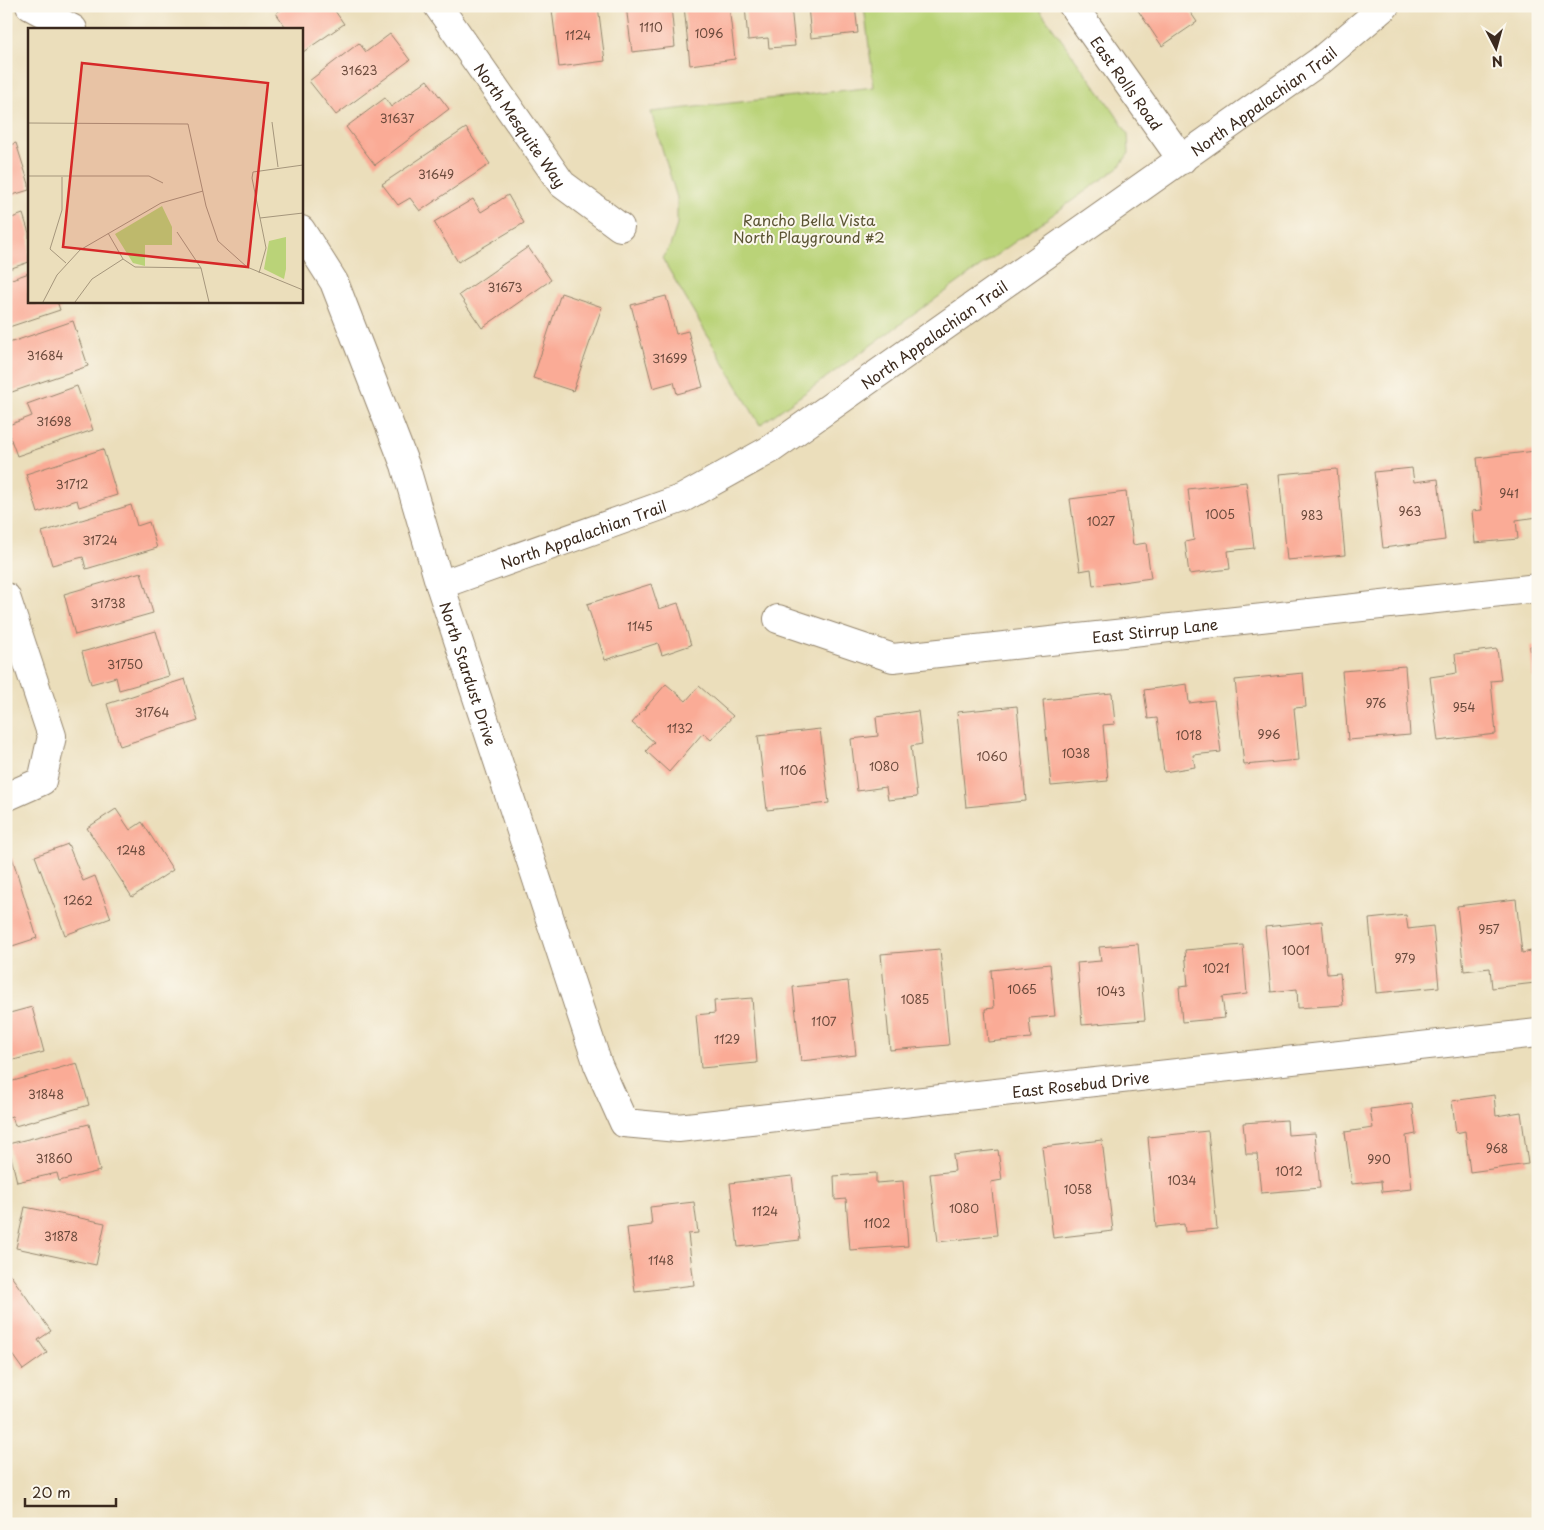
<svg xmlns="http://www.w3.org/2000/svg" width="1544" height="1530" font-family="'Playpen Sans',sans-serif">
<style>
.green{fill:#bad378;stroke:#7a7e4b}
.building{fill:#faab96}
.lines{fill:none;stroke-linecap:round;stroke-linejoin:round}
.minor-casing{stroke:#93846c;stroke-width:30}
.minor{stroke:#fff;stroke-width:28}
.labels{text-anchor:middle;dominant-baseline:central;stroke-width:4;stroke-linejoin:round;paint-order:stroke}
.number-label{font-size:12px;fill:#6b4a3c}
.street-label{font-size:15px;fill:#3b2a1e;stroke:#fbf7ec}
.park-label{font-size:15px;fill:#5b5434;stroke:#fbf7ec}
.inset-road{fill:none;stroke:#a5967c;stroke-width:1}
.view{fill:#d62828;fill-opacity:0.15;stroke:#d62828;stroke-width:2.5}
.inset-edge{fill:none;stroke:#3b2a1e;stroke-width:2.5}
</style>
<rect width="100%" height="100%" fill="#fbf7ec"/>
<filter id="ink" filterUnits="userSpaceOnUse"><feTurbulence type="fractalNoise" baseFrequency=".02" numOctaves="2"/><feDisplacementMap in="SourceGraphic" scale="10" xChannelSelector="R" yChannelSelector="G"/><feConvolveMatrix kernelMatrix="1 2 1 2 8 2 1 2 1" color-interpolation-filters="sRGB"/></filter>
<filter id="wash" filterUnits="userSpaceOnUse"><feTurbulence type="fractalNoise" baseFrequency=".0096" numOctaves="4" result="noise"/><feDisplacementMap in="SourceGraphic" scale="20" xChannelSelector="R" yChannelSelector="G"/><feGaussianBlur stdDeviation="1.12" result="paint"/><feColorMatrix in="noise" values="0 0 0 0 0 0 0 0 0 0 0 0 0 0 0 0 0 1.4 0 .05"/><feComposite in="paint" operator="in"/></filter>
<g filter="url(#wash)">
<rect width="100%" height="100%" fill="#ebdebb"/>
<path class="green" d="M 864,6 L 1037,6 L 1114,112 L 1128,134 L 1129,153 L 1119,167 L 760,425 L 662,258 L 670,246 L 677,225 L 677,198 L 651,112 L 874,87 Z"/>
<g id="blocks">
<path class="building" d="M 286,6 L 335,6 L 333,8 L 344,24 L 303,52 L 301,50 L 301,29 L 287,29 L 276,13 Z
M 567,6 L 598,6 L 605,61 L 559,67 L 552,10 L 568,7 Z
M 626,6 L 671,6 L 675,47 L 632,52 Z
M 684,6 L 729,6 L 735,59 L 690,65 Z
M 745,6 L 791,6 L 795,46 L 769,48 L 768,38 L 748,40 Z
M 808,6 L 855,6 L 858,33 L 811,38 Z
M 1135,6 L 1186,6 L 1197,22 L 1162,46 Z
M 390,34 L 410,60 L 336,115 L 309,81 L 359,43 L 366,52 Z
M 427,80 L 449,109 L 375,165 L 346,127 L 385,98 L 391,107 Z
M 466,128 L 490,164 L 420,211 L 410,198 L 398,205 L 382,184 Z
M 16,143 L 29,184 L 29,190 L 6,197 L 6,146 Z
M 508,195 L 524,223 L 458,262 L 434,222 L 473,199 L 481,212 Z
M 23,214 L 29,233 L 29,262 L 6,270 L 6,220 Z
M 528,247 L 551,280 L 482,328 L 459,295 Z
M 29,273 L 29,301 L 57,301 L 60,310 L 6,328 L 6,281 Z
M 561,293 L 602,307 L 573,391 L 533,378 Z
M 666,296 L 676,334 L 688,331 L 703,387 L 677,394 L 674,382 L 653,388 L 631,305 Z
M 73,321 L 88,366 L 6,394 L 6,344 Z
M 77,386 L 93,430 L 17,456 L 6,426 L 32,416 L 27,404 Z
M 103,449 L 117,495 L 79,507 L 77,500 L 38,513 L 26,474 Z
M 1535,451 L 1538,475 L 1538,517 L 1516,520 L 1518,539 L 1475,543 L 1472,511 L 1482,510 L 1477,458 Z
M 1412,468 L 1414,482 L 1438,479 L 1445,540 L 1383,548 L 1374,472 Z
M 1337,469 L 1345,555 L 1287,560 L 1279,474 Z
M 1246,482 L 1254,548 L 1228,551 L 1230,569 L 1189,574 L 1185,542 L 1194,540 L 1188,489 Z
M 1126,492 L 1133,545 L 1146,543 L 1151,578 L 1093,586 L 1091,569 L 1080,571 L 1070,499 Z
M 131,505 L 137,526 L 149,522 L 157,548 L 86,569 L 83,557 L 52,565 L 42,532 Z
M 141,572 L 153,613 L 75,635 L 64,594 Z
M 651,584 L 659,609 L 678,603 L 691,645 L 662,655 L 658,643 L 605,660 L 587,604 Z
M 156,631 L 169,676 L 119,690 L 116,677 L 91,684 L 82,652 Z
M 1538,645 L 1538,677 L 1533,677 L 1530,646 Z
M 1497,649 L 1501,680 L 1491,681 L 1496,734 L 1438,741 L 1430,677 L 1457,673 L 1455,654 Z
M 1405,666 L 1410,735 L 1348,740 L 1342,671 Z
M 1303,673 L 1306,707 L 1294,708 L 1299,760 L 1244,765 L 1235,680 Z
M 185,679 L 198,721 L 120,746 L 107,704 Z
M 666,684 L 686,701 L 699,686 L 733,716 L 711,740 L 703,733 L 669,772 L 646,751 L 654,742 L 632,723 Z
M 1187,684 L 1189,703 L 1214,700 L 1221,752 L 1193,755 L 1195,767 L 1164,772 L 1157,718 L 1148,719 L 1144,690 Z
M 1112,693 L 1115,724 L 1103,725 L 1108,781 L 1051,786 L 1043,700 Z
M 1017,706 L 1026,801 L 966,807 L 957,712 Z
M 918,711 L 922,744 L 911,746 L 917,797 L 888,800 L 886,787 L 857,791 L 851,739 L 878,736 L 876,717 Z
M 820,729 L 829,803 L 767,810 L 758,736 Z
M 116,809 L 130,830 L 142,822 L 173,870 L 132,897 L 87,828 Z
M 68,844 L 83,881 L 95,876 L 111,918 L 65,935 L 35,856 Z
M 12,857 L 37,938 L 6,948 L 6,859 Z
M 1516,899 L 1522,953 L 1531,951 L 1535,983 L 1492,988 L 1490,968 L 1464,971 L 1457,906 Z
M 1406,915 L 1408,929 L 1433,926 L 1439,987 L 1376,993 L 1369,919 Z
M 1322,921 L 1327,974 L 1340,973 L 1343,1005 L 1298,1008 L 1297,989 L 1271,992 L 1265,927 Z
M 1138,944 L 1145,1020 L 1082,1025 L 1077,963 L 1101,961 L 1099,947 Z
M 1243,945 L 1247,994 L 1222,997 L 1225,1018 L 1182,1022 L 1179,987 L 1188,986 L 1185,950 Z
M 940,949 L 949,1045 L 890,1050 L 881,954 Z
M 1050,964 L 1055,1016 L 1029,1018 L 1031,1038 L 988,1042 L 985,1009 L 994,1008 L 991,970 Z
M 848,981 L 856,1055 L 801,1061 L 793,987 Z
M 752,998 L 757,1063 L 701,1068 L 696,1015 L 715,1013 L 714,1001 Z
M 32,1007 L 44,1052 L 6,1062 L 6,1014 Z
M 77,1063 L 89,1105 L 15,1126 L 12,1116 L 6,1118 L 6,1083 Z
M 1494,1095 L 1496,1116 L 1521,1112 L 1528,1164 L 1470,1172 L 1465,1131 L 1456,1133 L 1452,1101 Z
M 1412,1104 L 1416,1134 L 1406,1136 L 1412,1189 L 1382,1192 L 1381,1181 L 1352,1184 L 1345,1132 L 1373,1128 L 1370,1109 Z
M 1287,1120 L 1288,1135 L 1315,1133 L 1320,1188 L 1261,1193 L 1257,1154 L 1246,1154 L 1243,1123 Z
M 89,1124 L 100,1171 L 59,1181 L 57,1173 L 17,1182 L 8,1144 Z
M 1208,1131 L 1217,1229 L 1185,1232 L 1184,1224 L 1156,1227 L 1148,1137 Z
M 1102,1140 L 1113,1231 L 1053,1238 L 1042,1147 Z
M 998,1150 L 1002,1180 L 991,1182 L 997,1235 L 938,1242 L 930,1174 L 955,1171 L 953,1155 Z
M 876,1173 L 876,1183 L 903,1181 L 908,1246 L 850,1250 L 846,1199 L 835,1200 L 834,1176 Z
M 792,1176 L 800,1240 L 738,1247 L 730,1183 Z
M 694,1202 L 698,1233 L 688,1234 L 694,1285 L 635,1292 L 627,1228 L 652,1225 L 650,1207 Z
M 25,1207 L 105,1223 L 96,1265 L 16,1248 Z
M 6,1269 L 51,1331 L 38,1340 L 47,1353 L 23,1370 L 6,1346 Z"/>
</g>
</g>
<g filter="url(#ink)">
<use href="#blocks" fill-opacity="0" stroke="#93846c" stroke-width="1"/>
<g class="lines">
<g class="minor-casing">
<g id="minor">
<path d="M 30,6 L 73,29"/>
<path id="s1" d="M 438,6 L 562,184 L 620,227"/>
<path id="s2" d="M 1073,6 L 1182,160"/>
<path id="s3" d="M 301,230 L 334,282 L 405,465 L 440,585 L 598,1065 L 624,1123 L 678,1128 L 1538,1033"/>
<path id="s4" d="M 440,585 L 683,498 L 771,449 L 1320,61 L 1385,6"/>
<path d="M 6,597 L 52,736 L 42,781 L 6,797"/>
<path id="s5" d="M 778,619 L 893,658 L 1538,588"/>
</g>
</g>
<use href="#minor" class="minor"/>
</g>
</g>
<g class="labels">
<g class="number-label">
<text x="651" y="27">1110</text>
<text x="709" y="33">1096</text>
<text x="578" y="35">1124</text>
<text x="359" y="70">31623</text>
<text x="397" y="118">31637</text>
<text x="436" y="174">31649</text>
<text x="505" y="287">31673</text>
<text x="45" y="355">31684</text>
<text x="670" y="358">31699</text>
<text x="54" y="421">31698</text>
<text x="72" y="484">31712</text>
<text x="1509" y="493">941</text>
<text x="1410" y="511">963</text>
<text x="1220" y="514">1005</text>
<text x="1312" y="515">983</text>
<text x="1101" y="521">1027</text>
<text x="100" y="540">31724</text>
<text x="108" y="603">31738</text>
<text x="640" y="626">1145</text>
<text x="125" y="664">31750</text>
<text x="1376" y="703">976</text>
<text x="1464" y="707">954</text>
<text x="152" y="712">31764</text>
<text x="680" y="728">1132</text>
<text x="1269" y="734">996</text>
<text x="1189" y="735">1018</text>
<text x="1076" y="753">1038</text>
<text x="992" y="756">1060</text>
<text x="884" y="766">1080</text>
<text x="793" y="770">1106</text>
<text x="131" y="850">1248</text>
<text x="78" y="900">1262</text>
<text x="1489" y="929">957</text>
<text x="1296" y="950">1001</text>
<text x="1405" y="958">979</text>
<text x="1216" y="968">1021</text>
<text x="1022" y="989">1065</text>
<text x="1111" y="991">1043</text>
<text x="915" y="999">1085</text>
<text x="824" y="1021">1107</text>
<text x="727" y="1039">1129</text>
<text x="46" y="1094">31848</text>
<text x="1497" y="1148">968</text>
<text x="54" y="1158">31860</text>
<text x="1379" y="1159">990</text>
<text x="1289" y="1171">1012</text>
<text x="1182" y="1180">1034</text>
<text x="1078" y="1189">1058</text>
<text x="964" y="1208">1080</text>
<text x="765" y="1211">1124</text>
<text x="877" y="1223">1102</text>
<text x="61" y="1236">31878</text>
<text x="661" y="1260">1148</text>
</g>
<g class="street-label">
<text stroke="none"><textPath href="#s2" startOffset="94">East Rolls Road</textPath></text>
<text stroke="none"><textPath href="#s4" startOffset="962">North Appalachian Trail</textPath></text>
<text stroke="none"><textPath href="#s1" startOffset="145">North Mesquite Way</textPath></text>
<text stroke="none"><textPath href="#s4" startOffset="558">North Appalachian Trail</textPath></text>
<text stroke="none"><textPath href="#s4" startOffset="152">North Appalachian Trail</textPath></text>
<text stroke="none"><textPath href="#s5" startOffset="385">East Stirrup Lane</textPath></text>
<text stroke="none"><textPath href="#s3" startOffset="476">North Stardust Drive</textPath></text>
<text stroke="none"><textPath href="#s3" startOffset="1411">East Rosebud Drive</textPath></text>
</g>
<g class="park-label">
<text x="809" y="219">Rancho Bella Vista<tspan x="809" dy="17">North Playground #2</tspan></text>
</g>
</g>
<g transform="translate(28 28)">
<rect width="275" height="275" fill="#ebdebb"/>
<path d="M 134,178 L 144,199 L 144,217 L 117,217 L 117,238 L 105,235 L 87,206 ZM 258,209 L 258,241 L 256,251 L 236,241 L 241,213 Z" fill="#bad378"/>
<path class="inset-road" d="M 244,94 L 250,139M 0,95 L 160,96 L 178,178 L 190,213 L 219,239 L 275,262M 0,148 L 121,148 L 135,155M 34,149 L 34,182 L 22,221 L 38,235M 232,190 L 275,185M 149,204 L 173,240 L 181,274M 80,205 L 95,231 L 107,239 L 173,240M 231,245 L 238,220 L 224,150 L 225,144 L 275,137M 15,274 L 29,247 L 52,222 L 133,175 L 175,163M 47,274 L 64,251 L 95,231"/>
<path class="view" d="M 54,35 L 240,55 L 220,239 L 35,219 Z"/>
<rect width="275" height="275" class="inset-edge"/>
</g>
<rect width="1544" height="1530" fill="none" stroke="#fbf7ec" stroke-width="25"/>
<g transform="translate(1496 48) rotate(174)" stroke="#fbf7ec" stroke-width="4" paint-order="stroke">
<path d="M0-4L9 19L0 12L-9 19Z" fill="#3b2a1e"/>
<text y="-8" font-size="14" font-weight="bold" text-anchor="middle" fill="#3b2a1e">N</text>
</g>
<path d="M25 1498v8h91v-8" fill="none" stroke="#3b2a1e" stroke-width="2.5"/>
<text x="32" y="1498" font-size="15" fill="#3b2a1e" stroke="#fbf7ec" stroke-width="4" paint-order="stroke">20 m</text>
</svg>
